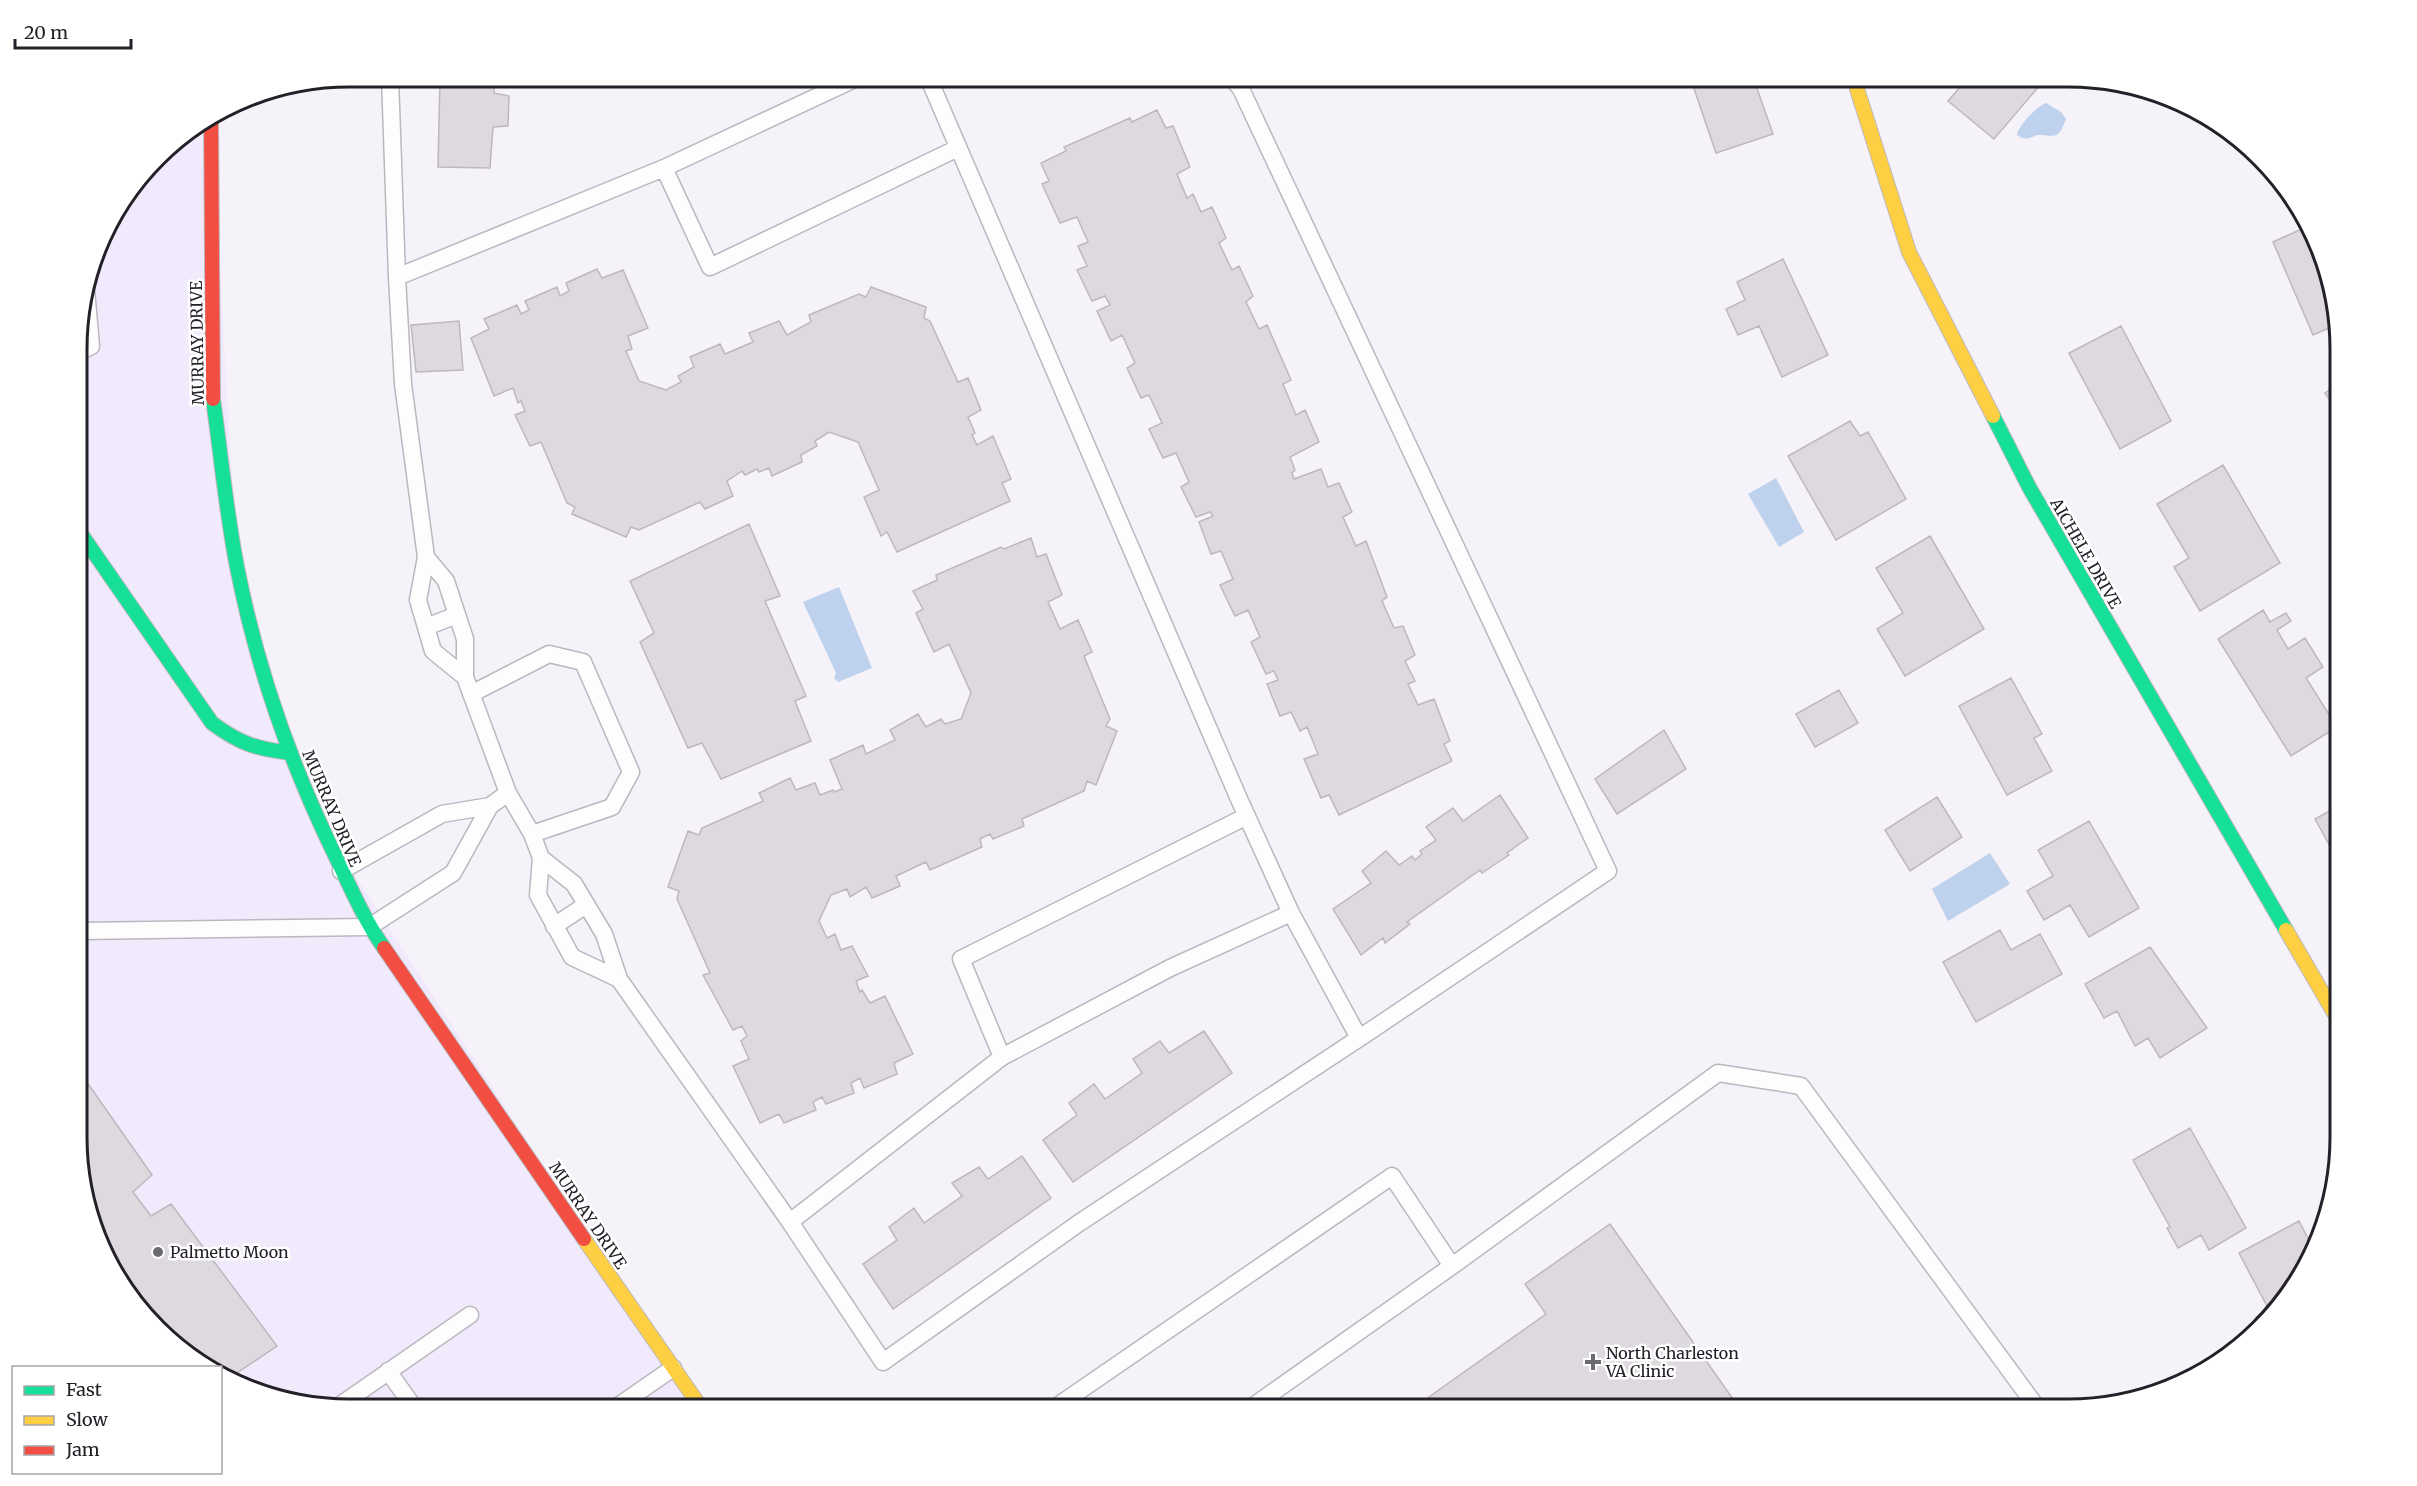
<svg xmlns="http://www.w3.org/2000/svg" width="2417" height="1486" font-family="Merriweather,serif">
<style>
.built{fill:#f1e9fc}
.water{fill:#bed2ed}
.building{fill:#ded8df;stroke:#bcb8be;stroke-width:1.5}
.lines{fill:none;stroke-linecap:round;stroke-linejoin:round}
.lane-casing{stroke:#bab8be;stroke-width:19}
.fast-casing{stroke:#bab8be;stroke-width:16}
.slow-casing{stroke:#bab8be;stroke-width:16}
.jam-casing{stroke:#bab8be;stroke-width:16}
.lane{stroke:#fefdfe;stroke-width:16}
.fast{stroke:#16e098;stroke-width:14}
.slow{stroke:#ffcf43;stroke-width:14}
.jam{stroke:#f24e42;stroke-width:14}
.poi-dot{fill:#6c6a71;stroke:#fff;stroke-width:2}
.labels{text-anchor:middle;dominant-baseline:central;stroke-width:5;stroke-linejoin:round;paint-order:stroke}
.street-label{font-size:16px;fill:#232028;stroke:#fff}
.poi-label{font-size:16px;fill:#232028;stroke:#fff;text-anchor:start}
.rim{fill:none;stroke:#232028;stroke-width:3}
</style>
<rect width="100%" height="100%" fill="#f5f2f9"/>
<path class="built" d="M 211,118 L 237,567 L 314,812 L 701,1409 L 349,1409 L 278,1400 L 221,1376 L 220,1368 L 122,1288 L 79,1172 L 79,314 L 105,228 L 169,144 Z"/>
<path class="water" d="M 2046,103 L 2061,112 L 2066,119 C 2058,141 2055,135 2037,135 C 2030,138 2025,141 2017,135 C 2018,126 2037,106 2046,103 Z
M 1776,478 L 1804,532 L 1779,547 L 1748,494 Z
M 839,587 L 872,668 L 838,682 L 834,678 L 836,673 L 803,602 Z
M 1990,853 L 2010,884 L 1948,921 L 1932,889 Z"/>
<path class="building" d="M 440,77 L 494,77 L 494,93 L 509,96 L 508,126 L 493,127 L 490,168 L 438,167 Z
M 1690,77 L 1753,77 L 1773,134 L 1716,153 Z
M 1969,77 L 2047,77 L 1994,139 L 1948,101 Z
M 2182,104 L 2199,111 L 2195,116 Z
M 1157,110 L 1166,128 L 1173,126 L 1190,167 L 1177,174 L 1187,198 L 1193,194 L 1201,212 L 1212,207 L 1226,238 L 1219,243 L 1232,270 L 1239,266 L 1253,296 L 1246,302 L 1259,329 L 1267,325 L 1291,380 L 1283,384 L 1296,415 L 1305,410 L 1319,442 L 1290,457 L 1295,470 L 1292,473 L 1294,479 L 1321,469 L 1328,487 L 1339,483 L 1352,512 L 1343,517 L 1356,546 L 1366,541 L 1387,597 L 1382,601 L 1394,628 L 1403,626 L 1415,655 L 1405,661 L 1415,681 L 1408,684 L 1418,705 L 1434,699 L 1450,741 L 1444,744 L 1452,761 L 1339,815 L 1329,795 L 1321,798 L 1304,759 L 1318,754 L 1307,727 L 1300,731 L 1291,712 L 1280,716 L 1267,684 L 1278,680 L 1274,671 L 1266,674 L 1251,642 L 1260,637 L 1248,610 L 1235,616 L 1220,585 L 1233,579 L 1221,551 L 1211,554 L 1199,522 L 1213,516 L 1210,512 L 1196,517 L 1181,487 L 1189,482 L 1176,453 L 1163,458 L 1149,429 L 1162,423 L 1149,395 L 1141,398 L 1127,368 L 1135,363 L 1122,335 L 1111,341 L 1097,311 L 1110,305 L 1105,296 L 1092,301 L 1077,270 L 1087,266 L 1078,246 L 1088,242 L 1077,217 L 1060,223 L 1042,184 L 1049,181 L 1041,163 L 1066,151 L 1064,147 L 1130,118 L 1132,122 Z
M 2308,226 L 2338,324 L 2313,335 L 2273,242 Z
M 1783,259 L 1828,355 L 1782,377 L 1759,326 L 1738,335 L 1726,309 L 1745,300 L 1737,282 Z
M 597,269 L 602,278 L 623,270 L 648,328 L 628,336 L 632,349 L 626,351 L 639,381 L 666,390 L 681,382 L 678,376 L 694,367 L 690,357 L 720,344 L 725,354 L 753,342 L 749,333 L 779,321 L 787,335 L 811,322 L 809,315 L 859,294 L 866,297 L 871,287 L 926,307 L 924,318 L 930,321 L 958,382 L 968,378 L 981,410 L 968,417 L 975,433 L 972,435 L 977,445 L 993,436 L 1011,479 L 1002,483 L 1010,501 L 897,552 L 887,532 L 881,536 L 864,497 L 879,490 L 858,442 L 829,432 L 815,441 L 817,446 L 801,455 L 802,462 L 772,476 L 769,468 L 759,472 L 757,469 L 745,475 L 742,471 L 727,481 L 733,496 L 705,509 L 700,502 L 639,530 L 631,527 L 626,537 L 572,514 L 575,507 L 567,503 L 541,442 L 530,446 L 515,415 L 525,411 L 521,401 L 518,403 L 513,388 L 494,396 L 471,338 L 489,329 L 484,319 L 517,305 L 521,314 L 529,310 L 525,301 L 557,287 L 560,296 L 569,291 L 566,283 Z
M 459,321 L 463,370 L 416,372 L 411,325 Z
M 2121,326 L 2171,421 L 2120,449 L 2069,353 Z
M 2340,383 L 2340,415 L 2325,393 Z
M 1850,421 L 1860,436 L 1868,432 L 1906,499 L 1836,540 L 1788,456 Z
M 2223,465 L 2280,563 L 2200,611 L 2174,567 L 2189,558 L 2157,504 Z
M 749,524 L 780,596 L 765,601 L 806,696 L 795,701 L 811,741 L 721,779 L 702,743 L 688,748 L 640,642 L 654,633 L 630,581 Z
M 1930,536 L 1984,629 L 1905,676 L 1877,629 L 1903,613 L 1876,568 Z
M 1031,538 L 1037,557 L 1046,554 L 1062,595 L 1048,602 L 1060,629 L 1078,620 L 1092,652 L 1084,656 L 1110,719 L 1106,726 L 1117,731 L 1096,785 L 1087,781 L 1084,791 L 1022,819 L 1024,826 L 993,839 L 990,834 L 980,839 L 982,847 L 930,870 L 926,862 L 896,876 L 900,886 L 872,898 L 866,887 L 850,897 L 847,889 L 831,895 L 819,921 L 827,938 L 835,934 L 841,950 L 852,946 L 868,976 L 856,981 L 860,992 L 862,990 L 870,1003 L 885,996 L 913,1054 L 894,1063 L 897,1074 L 864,1088 L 860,1078 L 851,1083 L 854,1093 L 826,1104 L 822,1097 L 813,1102 L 816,1110 L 784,1123 L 779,1114 L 760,1123 L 733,1066 L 749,1059 L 741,1041 L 747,1036 L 742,1026 L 733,1030 L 703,975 L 710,973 L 677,899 L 679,891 L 668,887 L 688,831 L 699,835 L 702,828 L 763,801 L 759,793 L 790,778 L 796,790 L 815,783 L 820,795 L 833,790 L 834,792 L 842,789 L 830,760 L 863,745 L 866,754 L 895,740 L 890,730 L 918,714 L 926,727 L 941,719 L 945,724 L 961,719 L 971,693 L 949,644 L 934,652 L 916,613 L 923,609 L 913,591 L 937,580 L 936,575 L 1001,547 L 1004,549 Z
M 2263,610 L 2270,622 L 2286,613 L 2291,621 L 2277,630 L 2288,649 L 2305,638 L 2323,667 L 2306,678 L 2337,727 L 2291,756 L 2218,639 Z
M 2011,678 L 2042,734 L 2034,738 L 2052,771 L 2007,795 L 1959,706 Z
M 1839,690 L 1858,723 L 1815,747 L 1796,714 Z
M 1664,730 L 1686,769 L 1617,814 L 1595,779 Z
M 1500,795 L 1528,838 L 1507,853 L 1509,855 L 1482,873 L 1480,870 L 1407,922 L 1410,924 L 1385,943 L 1383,938 L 1361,955 L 1333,909 L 1371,883 L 1362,871 L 1386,851 L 1399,865 L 1412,856 L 1415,860 L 1422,854 L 1420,851 L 1436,840 L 1426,827 L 1453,808 L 1463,821 Z
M 1937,797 L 1962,837 L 1910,871 L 1885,830 Z
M 2340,805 L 2340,864 L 2315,819 Z
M 2089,821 L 2139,908 L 2089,937 L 2070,905 L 2044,920 L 2027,891 L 2053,876 L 2038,850 Z
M 2000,930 L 2011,950 L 2040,934 L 2062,974 L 1976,1022 L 1943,962 Z
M 2150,947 L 2207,1028 L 2160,1058 L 2148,1038 L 2135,1046 L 2117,1011 L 2104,1018 L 2085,984 Z
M 1204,1031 L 1232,1073 L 1073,1182 L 1043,1140 L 1077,1115 L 1069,1103 L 1094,1084 L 1105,1099 L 1142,1073 L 1133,1059 L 1160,1041 L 1169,1053 Z
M 79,1071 L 152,1175 L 133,1192 L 151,1216 L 171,1204 L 277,1346 L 228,1379 L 220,1376 L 220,1368 L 207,1368 L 122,1288 L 79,1172 Z
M 2190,1128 L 2246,1228 L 2209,1250 L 2201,1235 L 2178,1248 L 2167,1228 L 2170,1227 L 2133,1160 Z
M 1022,1156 L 1051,1198 L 893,1309 L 863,1264 L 897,1240 L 889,1227 L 914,1208 L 924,1223 L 962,1196 L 952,1183 L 979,1167 L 988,1179 Z
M 2299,1221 L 2312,1246 L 2304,1273 L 2262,1328 L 2256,1317 L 2269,1310 L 2239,1253 Z
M 1610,1224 L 1740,1409 L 1412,1409 L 1546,1314 L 1525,1284 Z
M 2213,1358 L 2216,1363 L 2204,1373 L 2178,1381 Z"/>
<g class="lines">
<g class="lane-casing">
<path id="lane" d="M 390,77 L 397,277 L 403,384 L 426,557 L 418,600 L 433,651 L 465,677
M 928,77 L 1239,799 L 1291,913 L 1359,1038
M 664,168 L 710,267 L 958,148
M 397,277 L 664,168 L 859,77
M 79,352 L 91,346 L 86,289
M 426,557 L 446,581 L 465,639 L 465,677 L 508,793 L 532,834 L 541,858 L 538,895 L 572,957 L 619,979
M 426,627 L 457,615
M 471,694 L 549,654 L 583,662 L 631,772 L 612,807 L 532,834
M 541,858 L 574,884 L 604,934 L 619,979 L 790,1222 L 883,1362 L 1079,1223 L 1367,1033 L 1608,871 L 1241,89 L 1231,77
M 341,871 L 442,814 L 490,806
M 554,926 L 586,905
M 79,931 L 369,927 L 453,873 L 490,806 L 508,793
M 1002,1057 L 961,959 L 1247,816
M 790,1222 L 1002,1057 L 1170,968 L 1291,913
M 1452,1266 L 1718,1073 L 1801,1086 L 2038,1409
M 388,1371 L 415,1409
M 336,1408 L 470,1315
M 614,1409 L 673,1368
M 1053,1409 L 1392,1176 L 1452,1266 L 1249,1409"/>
</g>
<g class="fast-casing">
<path id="fast" d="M 213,399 C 221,455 226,511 237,567 C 256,664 290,762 333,851 C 349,884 363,918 384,948
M 1993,416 L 2029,487 L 2286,930
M 79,531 L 212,723 C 240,744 257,749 291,753"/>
</g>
<g class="slow-casing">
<path id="slow" d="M 1858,77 L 1857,89 L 1909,252 L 1993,416
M 2286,930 L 2340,1023
M 584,1239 L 702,1409"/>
</g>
<g class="jam-casing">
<path id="jam" d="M 211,118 L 213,399
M 384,948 L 584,1239"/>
</g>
<use href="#lane" class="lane"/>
<use href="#fast" class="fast"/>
<use href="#slow" class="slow"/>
<use href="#jam" class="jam"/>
</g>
<g class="poi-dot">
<circle cx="158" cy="1252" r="6"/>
<path d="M1590 1353h6v6h6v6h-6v6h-6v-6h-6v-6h6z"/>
</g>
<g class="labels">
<g class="street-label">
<text transform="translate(197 343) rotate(-91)">MURRAY DRIVE</text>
<text transform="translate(2086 553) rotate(60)">AICHELE DRIVE</text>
<text transform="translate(332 808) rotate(67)">MURRAY DRIVE</text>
<text transform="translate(588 1215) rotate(56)">MURRAY DRIVE</text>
</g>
<g class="poi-label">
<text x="170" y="1252">Palmetto Moon</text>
<text x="1606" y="1353">North Charleston<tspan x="1606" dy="18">VA Clinic</tspan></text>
</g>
</g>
<path d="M0 0H2417V1486H0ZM349 87H2068A262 262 0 0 1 2330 349V1137A262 262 0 0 1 2068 1399H349A262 262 0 0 1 87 1137V349A262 262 0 0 1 349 87Z" fill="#fff" fill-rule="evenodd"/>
<path class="rim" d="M349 87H2068A262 262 0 0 1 2330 349V1137A262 262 0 0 1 2068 1399H349A262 262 0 0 1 87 1137V349A262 262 0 0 1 349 87Z"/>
<rect x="12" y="1366" width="210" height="108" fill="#ffffff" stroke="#a7a6a9" stroke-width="1.5"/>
<rect x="24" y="1386" width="30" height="9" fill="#16e098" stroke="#a7a6a9" stroke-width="1.5"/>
<text x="66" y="1396" font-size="18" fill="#232028">Fast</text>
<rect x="24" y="1416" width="30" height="9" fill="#ffcf43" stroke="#a7a6a9" stroke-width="1.5"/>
<text x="66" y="1426" font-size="18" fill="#232028">Slow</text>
<rect x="24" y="1446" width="30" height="9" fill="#f24e42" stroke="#a7a6a9" stroke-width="1.5"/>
<text x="66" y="1456" font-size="18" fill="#232028">Jam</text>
<path d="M15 39v9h116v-9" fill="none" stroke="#232028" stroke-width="3"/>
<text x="24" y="39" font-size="18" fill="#232028" stroke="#ffffff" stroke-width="4.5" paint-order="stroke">20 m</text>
</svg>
